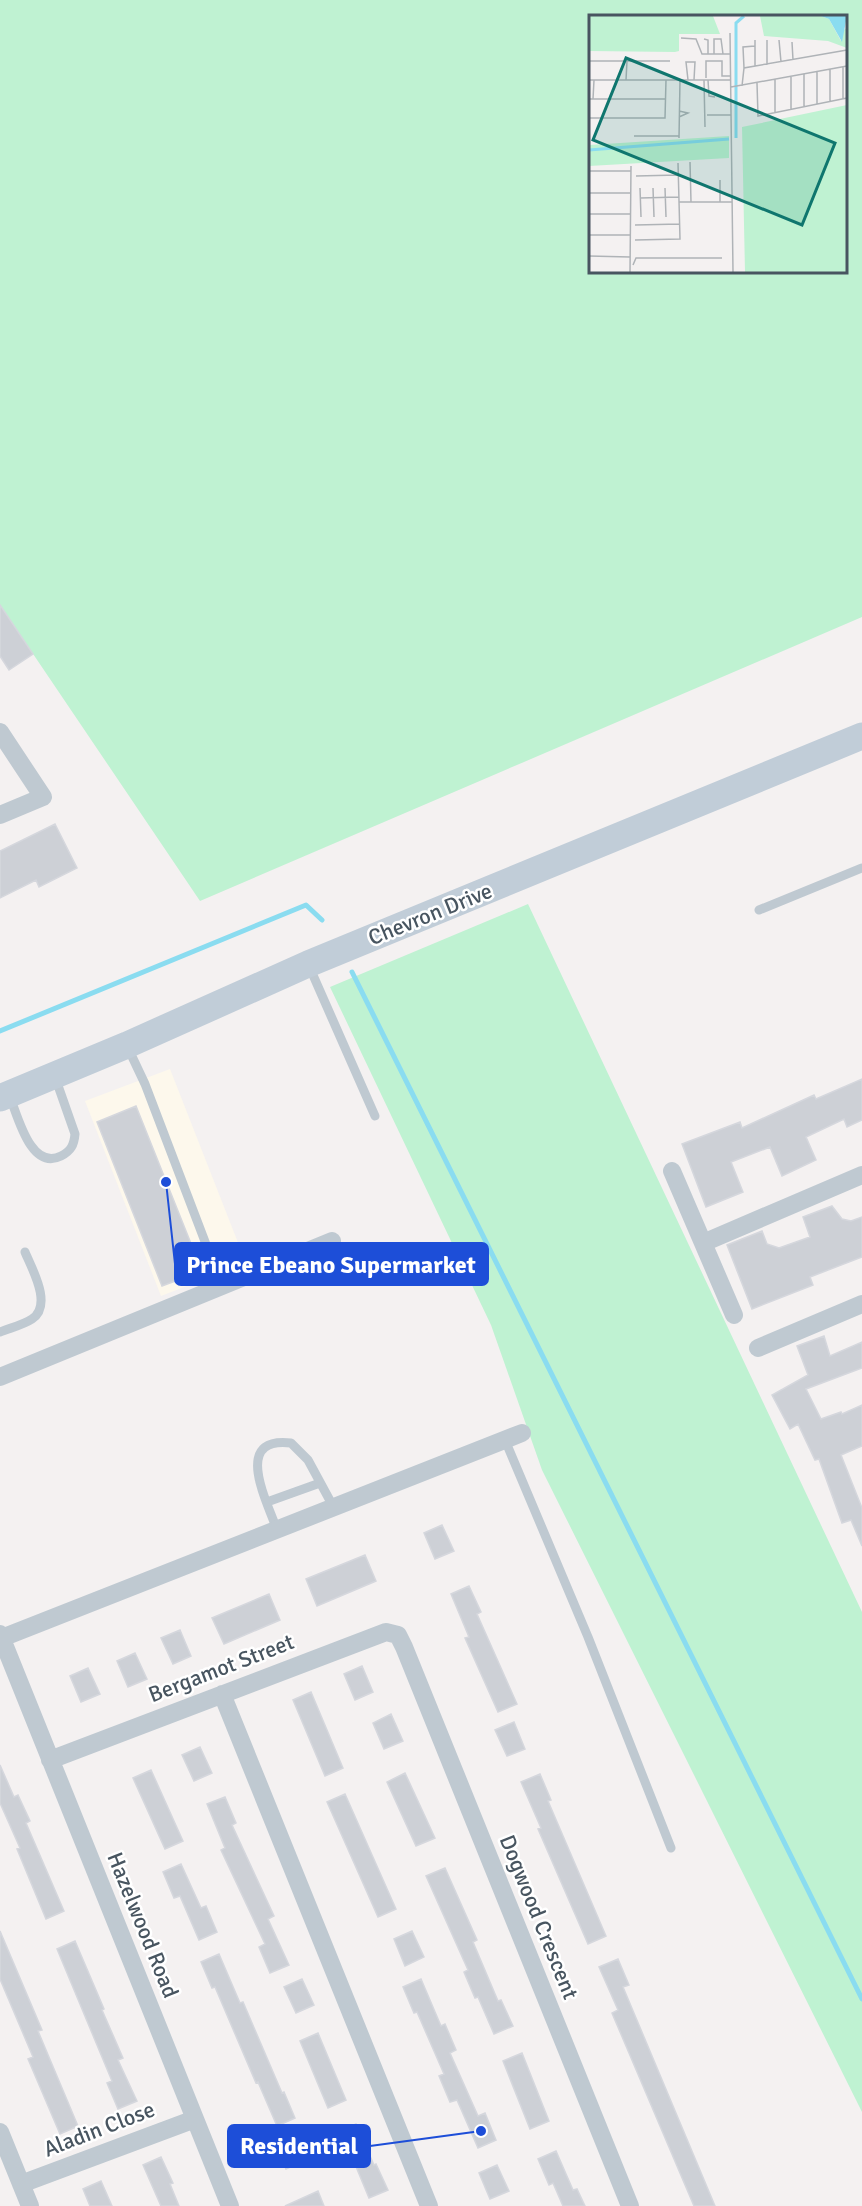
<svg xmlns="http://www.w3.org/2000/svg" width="862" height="2206" font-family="Signika,sans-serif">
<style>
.commercial{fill:#fdf8ec}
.green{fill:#bff2d2;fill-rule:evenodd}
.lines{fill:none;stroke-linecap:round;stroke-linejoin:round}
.stream{stroke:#8adcf0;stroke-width:5}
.building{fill:#cdd0d6;stroke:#d5d7dd;stroke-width:1.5}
.service{stroke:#bfc9d1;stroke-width:9}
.minor{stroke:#bfc9d1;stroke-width:18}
.secondary{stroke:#c1cdd8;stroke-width:27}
.labels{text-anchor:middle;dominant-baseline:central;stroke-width:5;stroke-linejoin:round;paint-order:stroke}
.street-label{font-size:22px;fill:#485560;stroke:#fff}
.inset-river{fill:none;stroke:#8adcf0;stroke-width:3}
.inset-road{fill:none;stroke:#afb3b7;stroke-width:1.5}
.view{fill:#0f766e;fill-opacity:0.15;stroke:#0f766e;stroke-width:3}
.inset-edge{fill:none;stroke:#485560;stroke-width:3}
.leader{fill:none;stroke:#1d4ed8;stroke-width:2}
.callout-dot{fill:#1d4ed8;stroke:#fff;stroke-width:2}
.callout{fill:#1d4ed8;stroke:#1d4ed8;stroke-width:2}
.callout-label{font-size:24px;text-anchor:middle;font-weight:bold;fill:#fff}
</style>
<rect width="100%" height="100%" fill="#f4f1f1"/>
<path class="commercial" d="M 170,1069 L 246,1263 L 161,1296 L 85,1101 Z"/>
<path class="green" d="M 0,0 L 862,0 L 862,617 L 200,901 L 0,605 ZM 846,16 L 846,272 L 590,272 L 590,16 Z
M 528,904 L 862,1612 L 862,2112 L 542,1470 L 491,1325 L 330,987 Z"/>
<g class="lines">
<path class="stream" d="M 352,972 L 862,1999
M 0,1031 L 306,905 L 322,920"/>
</g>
<path class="building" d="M 0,605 L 33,654 L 9,670 L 0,656 Z
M 55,824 L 77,868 L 39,887 L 36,880 L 0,898 L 0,851 Z
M 862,1079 L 862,1120 L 847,1127 L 844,1119 L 806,1137 L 816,1160 L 782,1176 L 770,1147 L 731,1162 L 743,1192 L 706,1207 L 682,1144 L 740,1122 L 742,1128 L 814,1095 L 816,1099 Z
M 136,1106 L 202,1271 L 162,1286 L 97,1122 Z
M 832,1206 L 842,1219 L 851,1221 L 862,1217 L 862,1257 L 810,1277 L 813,1285 L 752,1309 L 727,1245 L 762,1231 L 767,1244 L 779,1248 L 810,1237 L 803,1217 Z
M 824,1336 L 830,1356 L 862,1342 L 862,1368 L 806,1389 L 821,1419 L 841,1412 L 842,1414 L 862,1405 L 862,1446 L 841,1455 L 862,1508 L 862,1546 L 851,1520 L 842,1523 L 819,1459 L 815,1460 L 798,1424 L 790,1429 L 772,1395 L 808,1375 L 797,1346 Z
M 442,1525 L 454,1551 L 435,1559 L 424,1533 Z
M 365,1555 L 376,1581 L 317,1606 L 306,1579 Z
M 469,1586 L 481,1612 L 477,1614 L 517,1704 L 498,1712 L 465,1638 L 469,1637 L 451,1594 Z
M 269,1594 L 280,1620 L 224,1644 L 212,1618 Z
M 180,1630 L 191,1656 L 173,1664 L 161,1638 Z
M 135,1653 L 147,1679 L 128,1687 L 117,1661 Z
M 362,1666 L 373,1692 L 355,1700 L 344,1674 Z
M 88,1668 L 100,1694 L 81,1702 L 70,1676 Z
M 311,1692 L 343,1768 L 325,1776 L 293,1700 Z
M 391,1714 L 403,1741 L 384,1749 L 373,1723 Z
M 514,1722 L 525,1749 L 507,1756 L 495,1730 Z
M 200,1747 L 212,1773 L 194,1781 L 182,1755 Z
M 0,1765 L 14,1797 L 18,1795 L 30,1821 L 26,1823 L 64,1911 L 46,1919 L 17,1849 L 20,1848 L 0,1803 Z
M 151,1770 L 183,1841 L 165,1849 L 133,1778 Z
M 405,1773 L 435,1838 L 416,1846 L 387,1782 Z
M 540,1774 L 551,1800 L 548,1801 L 606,1936 L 588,1944 L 538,1829 L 541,1828 L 521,1782 Z
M 345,1794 L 396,1909 L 378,1917 L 327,1802 Z
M 225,1797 L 236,1823 L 232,1825 L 274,1916 L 268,1919 L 289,1965 L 270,1973 L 259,1947 L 265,1944 L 221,1850 L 225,1848 L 207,1804 Z
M 181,1864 L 201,1908 L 206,1906 L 217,1932 L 199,1940 L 180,1896 L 174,1898 L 163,1872 Z
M 445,1868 L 477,1940 L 473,1942 L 498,2001 L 501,2000 L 513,2026 L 494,2034 L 478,1997 L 475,1998 L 464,1972 L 468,1970 L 426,1876 Z
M 0,1931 L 42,2030 L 38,2031 L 78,2126 L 60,2134 L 28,2059 L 33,2057 L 0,1979 Z
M 412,1931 L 424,1957 L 405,1966 L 394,1939 Z
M 75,1941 L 104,2009 L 102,2010 L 123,2058 L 118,2060 L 137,2101 L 118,2109 L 107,2083 L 112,2081 L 57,1949 Z
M 219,1954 L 240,2003 L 243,2002 L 282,2093 L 284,2092 L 295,2118 L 277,2126 L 258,2082 L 256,2083 L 215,1987 L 212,1988 L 201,1962 Z
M 618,1959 L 629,1985 L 623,1987 L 715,2206 L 694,2206 L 612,2013 L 618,2010 L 599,1967 Z
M 302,1979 L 314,2005 L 296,2013 L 284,1987 Z
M 421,1979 L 441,2026 L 445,2024 L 456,2050 L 450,2053 L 478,2116 L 485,2113 L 496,2140 L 478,2148 L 457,2100 L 450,2102 L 439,2076 L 444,2074 L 417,2012 L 414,2013 L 403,1987 Z
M 318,2033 L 346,2100 L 328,2108 L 300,2041 Z
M 522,2053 L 549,2121 L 530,2129 L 503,2061 Z
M 356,2124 L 374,2165 L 376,2164 L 388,2190 L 369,2198 L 352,2157 L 349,2158 L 338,2132 Z
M 293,2135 L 304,2161 L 286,2169 L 274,2143 Z
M 556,2151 L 573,2190 L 577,2189 L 585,2206 L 563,2206 L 553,2183 L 549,2185 L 538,2159 Z
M 161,2157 L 173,2183 L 170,2184 L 179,2206 L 161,2206 L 143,2165 Z
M 497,2165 L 509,2191 L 490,2199 L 479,2173 Z
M 101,2181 L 112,2206 L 90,2206 L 83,2189 Z
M 318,2191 L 324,2206 L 285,2206 Z"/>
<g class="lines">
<path class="service" d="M 759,910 L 862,868
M 309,966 L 375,1116
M 128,1048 L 145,1084 L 212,1260
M 10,1097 C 18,1117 31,1171 61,1156 C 71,1151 74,1145 75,1134 L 55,1077
M 0,1332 C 10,1328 23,1325 32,1319 C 53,1305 32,1269 25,1252
M 505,1440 L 588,1637 L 671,1848
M 267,1502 L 320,1483
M 277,1530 C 267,1501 232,1436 291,1443 L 308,1460 L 334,1508"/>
<path class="minor" d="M 0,732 L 43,797 L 0,815
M 672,1171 L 734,1315
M 703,1243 L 862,1175
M 758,1348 L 862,1304
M 0,1377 L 332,1241
M 0,1634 L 230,2206
M 2,1638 L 522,1433
M 222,1694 L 429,2206
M 50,1760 L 386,1632 L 398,1635 L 404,1647 L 630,2206
M 0,2132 L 30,2206
M 21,2184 L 195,2119"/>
<path class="secondary" d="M 0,1098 L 127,1045 L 308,964 L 862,736"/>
</g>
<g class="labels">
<g class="street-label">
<text transform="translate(430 914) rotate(-22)">Chevron Drive</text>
<text transform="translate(221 1668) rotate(-21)">Bergamot Street</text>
<text transform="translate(539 1917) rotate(68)">Dogwood Crescent</text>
<text transform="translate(143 1925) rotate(68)">Hazelwood Road</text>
<text transform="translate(99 2129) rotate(-21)">Aladin Close</text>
</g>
</g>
<g transform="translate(589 15)">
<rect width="258" height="258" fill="#f4f1f1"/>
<path d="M 0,1 L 124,1 L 131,19 L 90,19 L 90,36 L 86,37 L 0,36 ZM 171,1 L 232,1 L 240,4 L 252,26 L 253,16 L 258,13 L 258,33 L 239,26 L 175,21 ZM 258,90 L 258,257 L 156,257 L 153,112 ZM 140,121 L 140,143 L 0,151 L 0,130 Z" fill="#bff2d2"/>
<path d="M 232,1 L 258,1 L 253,27 L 240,4 Z" fill="#8adcf0"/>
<path class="inset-river" d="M 147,123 L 147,8 L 155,1M 0,135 L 140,124"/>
<path class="inset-road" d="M 141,18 L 144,257M 92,23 L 107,24 L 113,39 L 141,39M 115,24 L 119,25 L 119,39M 166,25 L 166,51M 178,25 L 178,50M 190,25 L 192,47M 203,27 L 204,45M 125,39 L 125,24 L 132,24 L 134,39M 0,46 L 81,46M 155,53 L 154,32 L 166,31M 241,54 L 241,87M 228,56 L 228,89M 215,59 L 215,92M 202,61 L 202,95M 117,63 L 117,46 L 133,46 L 133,61 L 141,61M 186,64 L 186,98M 0,65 L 142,65M 37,65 L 38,46M 99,65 L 97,47 L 106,47 L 105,65M 115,65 L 116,112M 119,65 L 120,81 L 126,82M 168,68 L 169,101 L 258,83M 153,71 L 155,53 L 258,35M 142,72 L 258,51M 0,84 L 77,84M 4,84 L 5,65M 254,84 L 254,52M 118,100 L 142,100M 90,102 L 99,98 L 90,96M 0,103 L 76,103 L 77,65M 45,121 L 90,121M 90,123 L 91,65M 101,147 L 102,187M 0,156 L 42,156M 47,161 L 89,160M 131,165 L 131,187M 51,173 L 52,202M 64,173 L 65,202M 76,173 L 77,202M 0,178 L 42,178M 51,183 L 90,182M 90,187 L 143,187M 0,199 L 42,199M 46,210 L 91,209M 0,220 L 42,220M 46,225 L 91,224 L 89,148M 0,241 L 41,242M 44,250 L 47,243 L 133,243M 41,257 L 42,151"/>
<path class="view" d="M 37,43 L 246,128 L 213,210 L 4,125 Z"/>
<rect width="258" height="258" class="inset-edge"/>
</g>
<path class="leader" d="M166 1182L175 1264M481 2131L370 2146"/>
<g class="callout-dot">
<circle cx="166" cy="1182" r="6"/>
<circle cx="481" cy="2131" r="6"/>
</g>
<g class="callout">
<rect x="175" y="1243" width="313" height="42" rx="6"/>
<rect x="228" y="2125" width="142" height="42" rx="6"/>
</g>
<g class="callout-label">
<text x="331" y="1273">Prince Ebeano Supermarket</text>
<text x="299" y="2154">Residential</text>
</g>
</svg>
